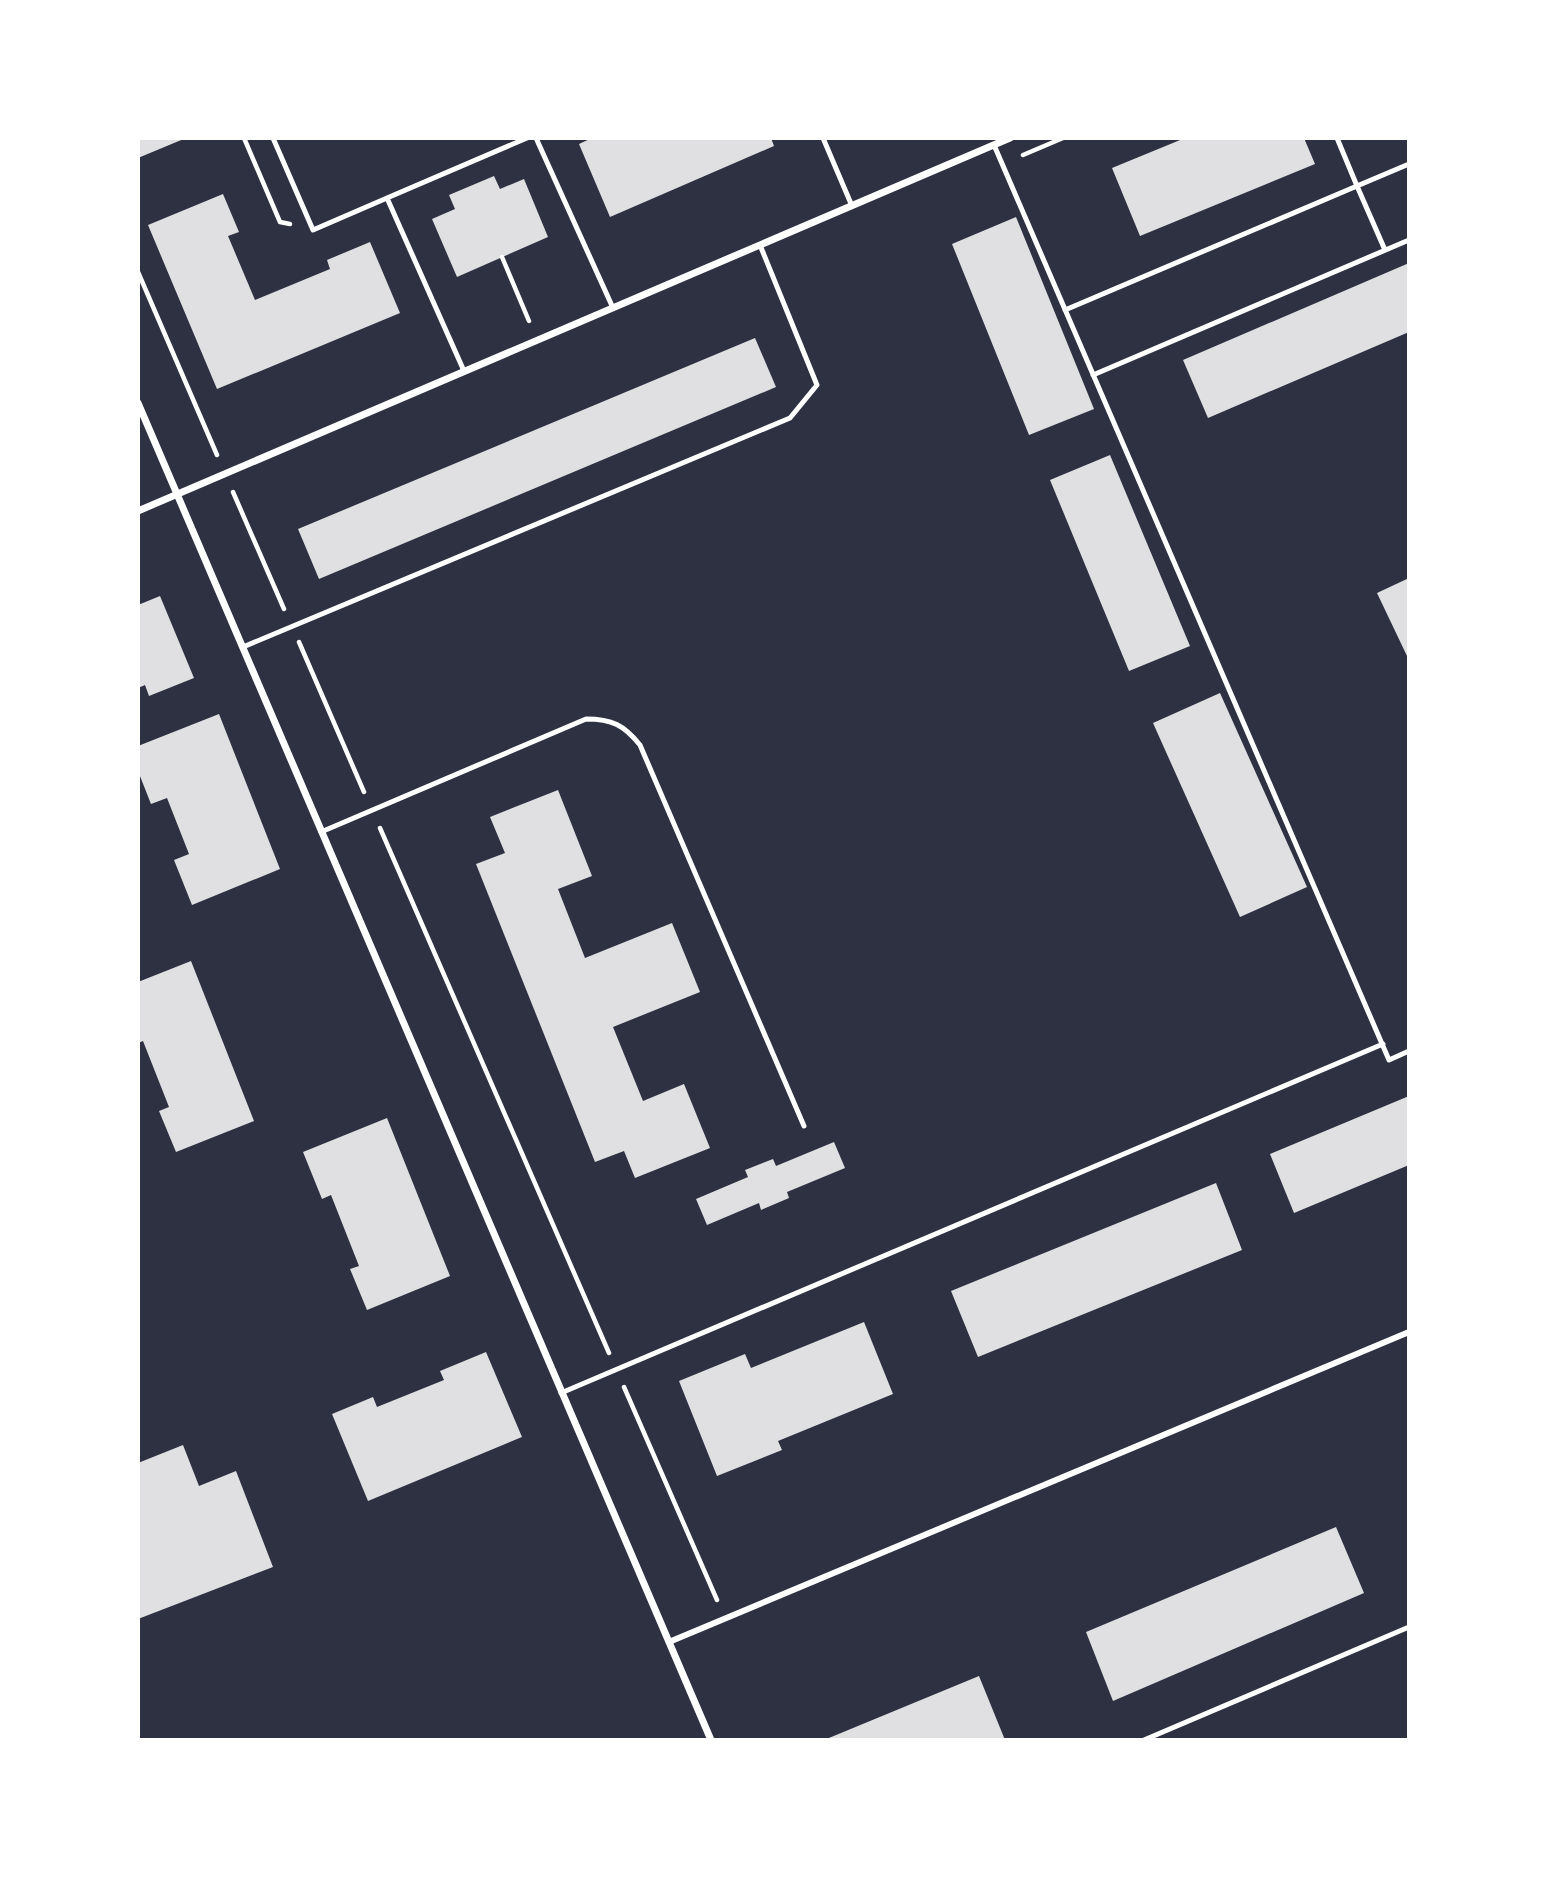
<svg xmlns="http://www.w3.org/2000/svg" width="1547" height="1878" font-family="'Alegreya Sans',sans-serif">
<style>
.building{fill:#e0e0e3}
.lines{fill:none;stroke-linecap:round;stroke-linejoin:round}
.path{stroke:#fff;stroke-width:4.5}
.service{stroke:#fff;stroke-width:5}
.pedestrian{stroke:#fff;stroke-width:6}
.minor{stroke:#fff;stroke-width:7}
</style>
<rect width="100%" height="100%" fill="#2d3142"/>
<path class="building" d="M 138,138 L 186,138 L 138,158 Z
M 592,138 L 771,138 L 774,146 L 610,217 L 579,144 Z
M 1185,138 L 1304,138 L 1315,164 L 1140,236 L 1112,168 Z
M 494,176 L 500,189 L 524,179 L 548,237 L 457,277 L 432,219 L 455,209 L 449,195 Z
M 223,194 L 239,232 L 228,236 L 255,300 L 330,269 L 327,260 L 370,242 L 400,313 L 217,389 L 148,225 Z
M 1016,217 L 1094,409 L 1029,435 L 952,244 Z
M 1409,263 L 1409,332 L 1208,418 L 1183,360 Z
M 755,338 L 776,387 L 319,579 L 298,529 Z
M 1110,455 L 1190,646 L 1129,671 L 1050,480 Z
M 1409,578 L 1409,655 L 1407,656 L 1377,593 Z
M 160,596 L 194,678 L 149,696 L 145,685 L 138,688 L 138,605 Z
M 1220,693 L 1307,887 L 1240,917 L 1153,723 Z
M 219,714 L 280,869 L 192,905 L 174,860 L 189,854 L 167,798 L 151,804 L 138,771 L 138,746 Z
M 558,790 L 592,876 L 558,889 L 585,958 L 672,923 L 700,992 L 613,1027 L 643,1101 L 684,1084 L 710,1148 L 635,1178 L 624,1151 L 595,1162 L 476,864 L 505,853 L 490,817 Z
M 191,961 L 254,1121 L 176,1152 L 159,1111 L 169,1107 L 143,1041 L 138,1043 L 138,982 Z
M 1409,1096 L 1409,1165 L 1294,1213 L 1270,1154 Z
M 387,1118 L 450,1276 L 367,1310 L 350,1269 L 359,1266 L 331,1195 L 322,1199 L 303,1152 Z
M 834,1142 L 845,1168 L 787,1192 L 789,1198 L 761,1210 L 759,1203 L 707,1225 L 696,1199 L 748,1177 L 745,1170 L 773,1159 L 776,1166 Z
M 1216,1183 L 1242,1250 L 978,1357 L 951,1291 Z
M 864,1322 L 893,1394 L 778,1441 L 782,1450 L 717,1476 L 679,1381 L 745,1354 L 751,1368 Z
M 486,1352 L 522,1437 L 368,1501 L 332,1414 L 373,1397 L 377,1407 L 444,1380 L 440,1371 Z
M 183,1445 L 199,1486 L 236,1471 L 273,1567 L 138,1619 L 138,1463 Z
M 1336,1527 L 1364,1593 L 1113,1701 L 1086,1632 Z
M 979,1676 L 1005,1740 L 824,1740 Z"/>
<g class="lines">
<path class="path" d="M 244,138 L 280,222 L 290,224
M 1023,155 L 1063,138
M 502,257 L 529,321
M 138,272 L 217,455
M 233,492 L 284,609
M 299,642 L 364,792
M 380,828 L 609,1353
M 624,1387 L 717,1600"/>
<path class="service" d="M 273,138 L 313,230 L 387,198 L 464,371
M 536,138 L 613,308
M 823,138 L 852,206
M 1337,138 L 1357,186 L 1409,164
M 994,145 L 1389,1060 L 1409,1051
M 387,198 L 527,138
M 1065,310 L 1357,186 L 1385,250
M 1093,375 L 1409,240
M 243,647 L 790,418 L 817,385 L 760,245
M 321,832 L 586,719 C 612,719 624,725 640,745 L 804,1126
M 561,1393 L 1383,1044
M 1144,1740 L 1409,1627"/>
<path class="pedestrian" d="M 669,1642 L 1409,1332"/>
<path class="minor" d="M 138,403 L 711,1740
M 138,511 L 1010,138"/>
</g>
<rect width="1547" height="1878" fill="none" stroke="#ffffff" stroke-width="280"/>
</svg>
